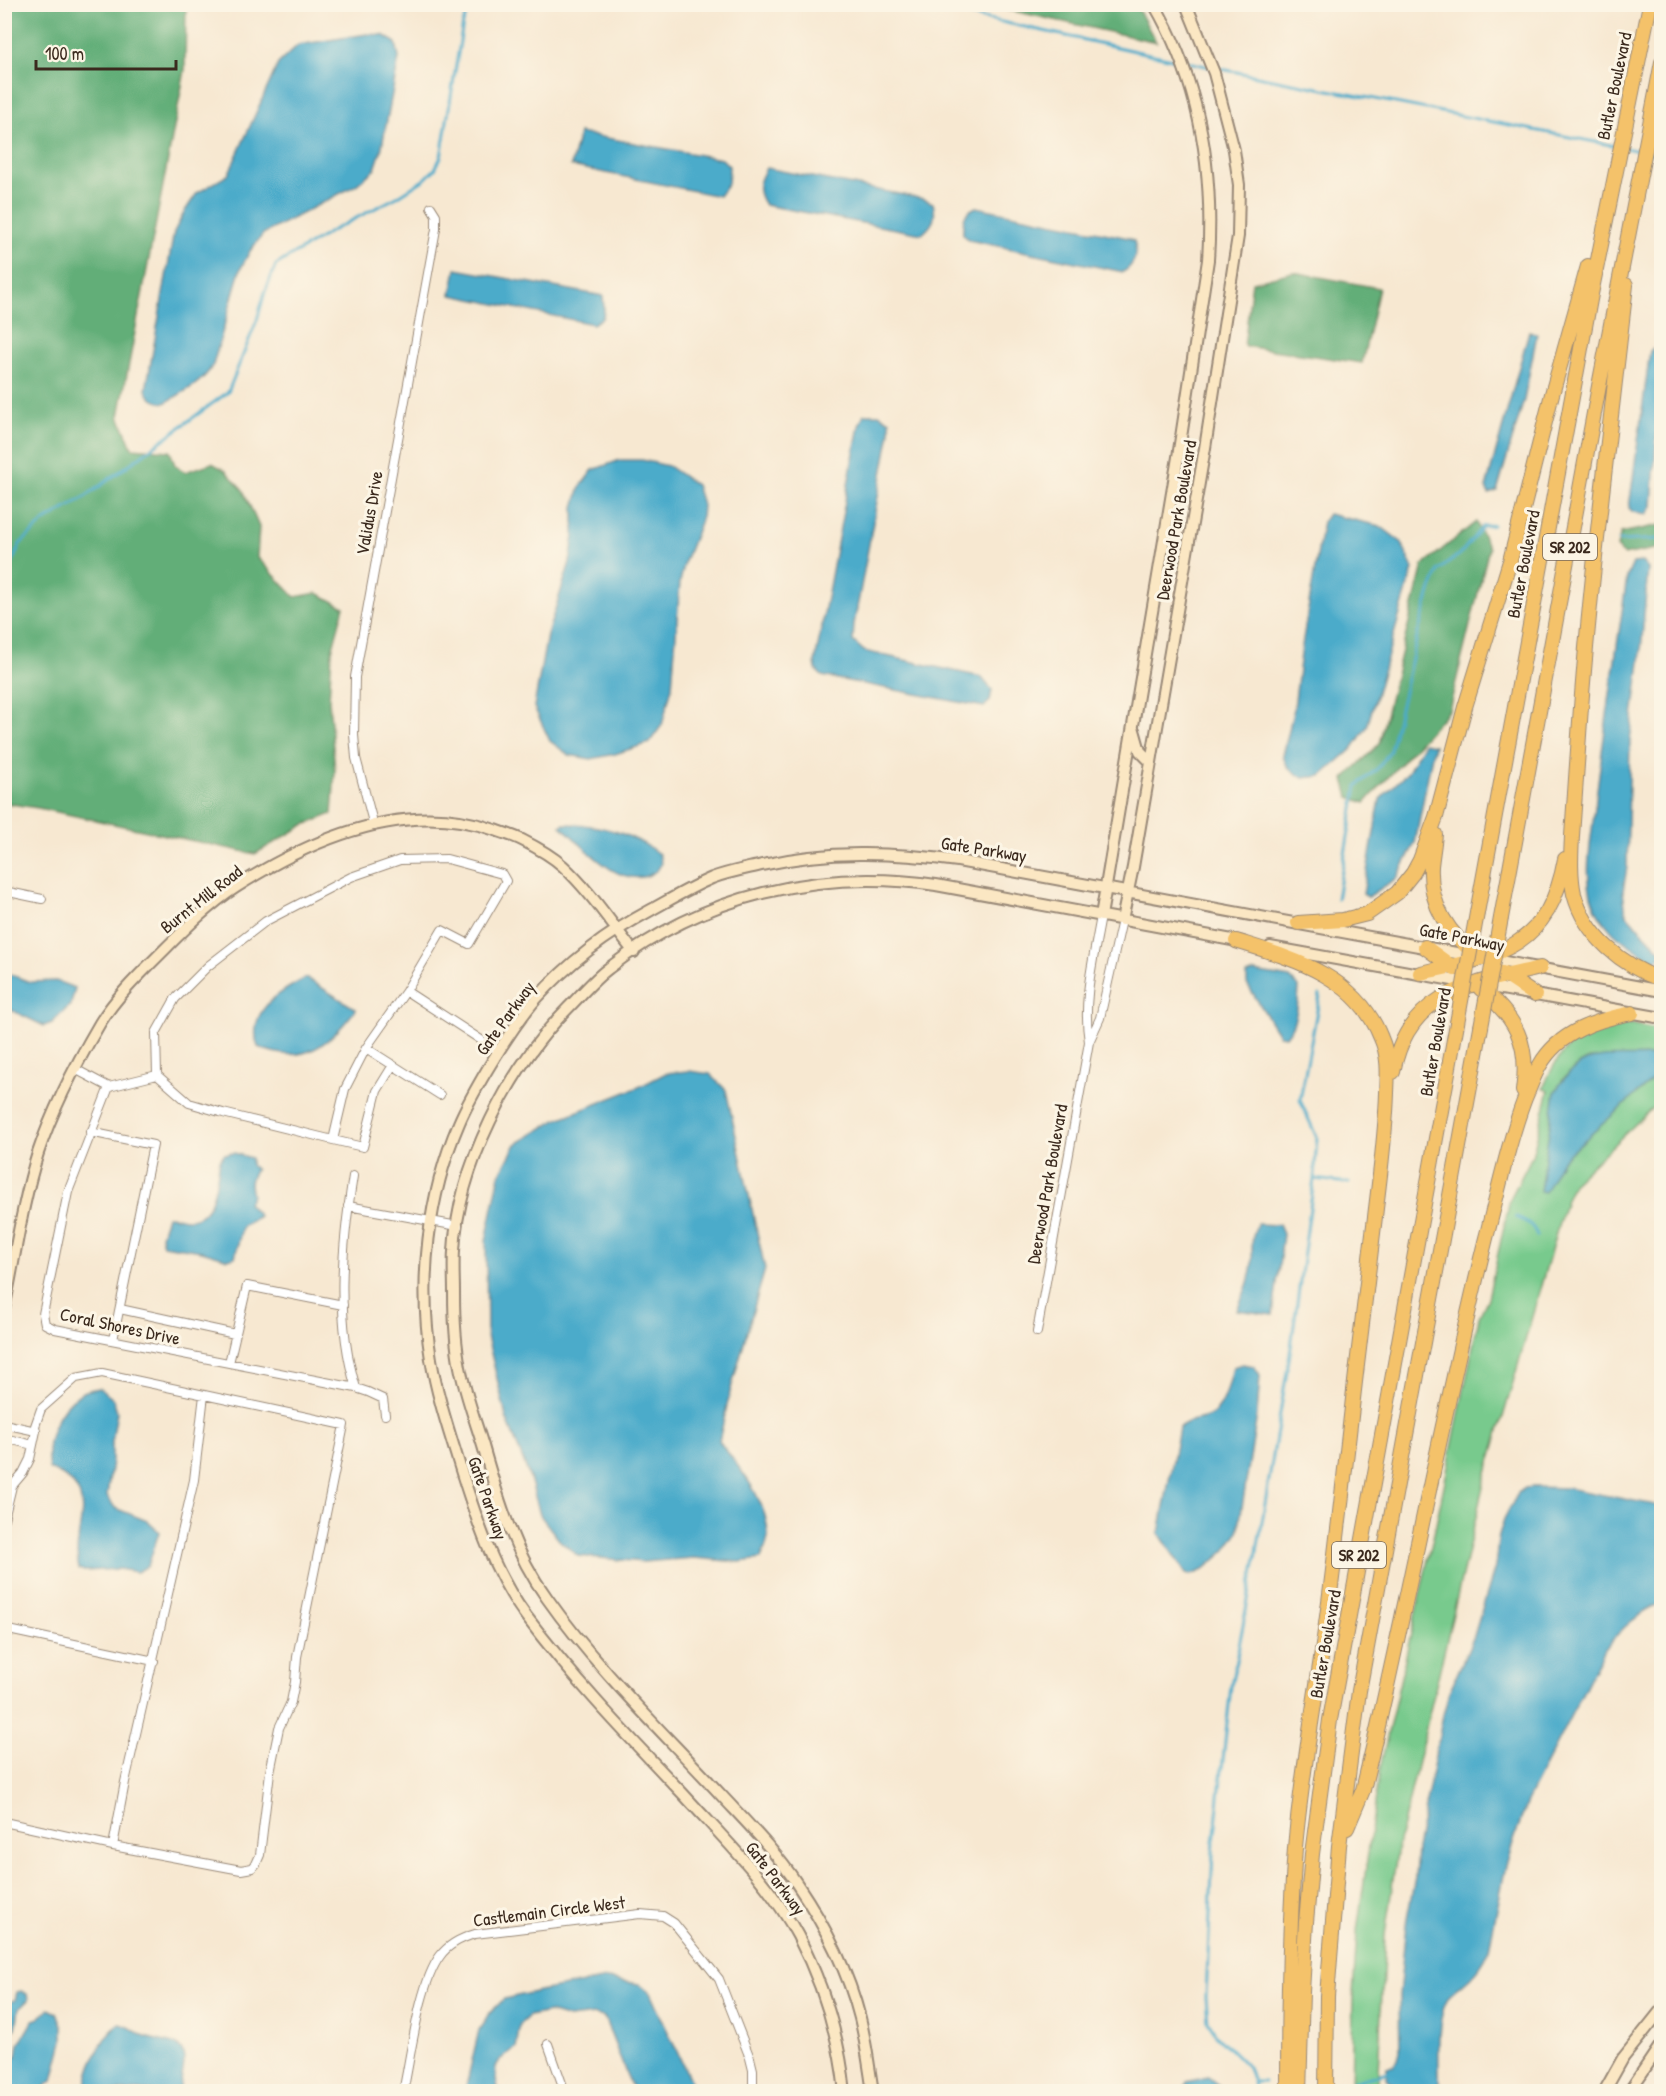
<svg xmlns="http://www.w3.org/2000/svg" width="1666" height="2096" font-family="'Patrick Hand',sans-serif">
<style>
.green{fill:#78ca8d;stroke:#5a7a56;stroke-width:1.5}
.forest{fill:#62ae78;stroke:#4e6c4b;stroke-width:1.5}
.water{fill:#4babca;stroke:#436a74;stroke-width:1.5}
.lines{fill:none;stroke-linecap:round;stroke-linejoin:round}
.stream{stroke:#4babca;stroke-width:3}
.street-casing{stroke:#998978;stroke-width:10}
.secondary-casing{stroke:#998978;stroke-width:14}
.highway-casing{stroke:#998978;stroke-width:16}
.street{stroke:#fff;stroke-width:8}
.secondary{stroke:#fbe7c3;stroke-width:10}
.highway{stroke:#f4c26a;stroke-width:14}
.highway-bridge-casing{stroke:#998978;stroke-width:16;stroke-linecap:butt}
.highway-bridge{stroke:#f4c26a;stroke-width:14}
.labels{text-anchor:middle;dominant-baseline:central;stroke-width:6;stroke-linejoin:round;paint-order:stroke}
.shield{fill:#fcf5e5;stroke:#75675a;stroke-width:1.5}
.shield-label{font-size:16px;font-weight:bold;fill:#3b2a1e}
.street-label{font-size:18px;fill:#3b2a1e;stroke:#fcf5e5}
</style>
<rect width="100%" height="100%" fill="#fcf5e5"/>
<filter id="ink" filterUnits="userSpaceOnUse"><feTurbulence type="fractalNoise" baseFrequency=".0167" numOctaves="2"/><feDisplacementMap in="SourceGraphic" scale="12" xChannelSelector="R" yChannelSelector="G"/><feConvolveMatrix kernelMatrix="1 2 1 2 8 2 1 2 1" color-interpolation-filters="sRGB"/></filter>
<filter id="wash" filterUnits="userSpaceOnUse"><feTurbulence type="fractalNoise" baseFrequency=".008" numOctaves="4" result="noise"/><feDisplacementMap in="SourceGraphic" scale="24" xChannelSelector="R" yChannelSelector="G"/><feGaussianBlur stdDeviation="1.35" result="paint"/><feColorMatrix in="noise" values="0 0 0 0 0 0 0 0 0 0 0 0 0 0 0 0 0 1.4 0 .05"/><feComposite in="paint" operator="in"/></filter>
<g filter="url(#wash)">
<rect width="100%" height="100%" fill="#f7e8d1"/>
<path class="green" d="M 1632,1024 L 1661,1030 L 1661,1063 L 1650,1056 L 1589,1059 L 1576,1066 L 1564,1078 L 1555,1092 L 1553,1110 L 1557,1167 L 1562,1160 L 1661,1072 L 1661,1100 L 1574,1182 L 1566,1199 L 1484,1483 L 1398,1846 L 1385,1935 L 1377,2091 L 1351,2092 L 1353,1995 L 1357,1931 L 1380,1768 L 1435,1529 L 1479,1317 L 1488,1298 L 1510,1199 L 1532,1156 L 1549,1090 L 1543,1089 C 1559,1045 1585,1025 1632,1024 Z"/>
<path class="forest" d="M 5,4 L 186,5 L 185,70 L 119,416 L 132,448 L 170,451 L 175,465 L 185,472 L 212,463 L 225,470 L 243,490 L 259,527 L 257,557 L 295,597 L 317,593 L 344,607 L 332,651 L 329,700 L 335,771 L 332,814 L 304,825 L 255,854 L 38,808 L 5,803 Z
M 1049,4 L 1057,6 L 1059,4 L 1136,5 L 1156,42 L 985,5 Z
M 1293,272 L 1379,288 L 1362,363 L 1244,346 L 1252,282 Z
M 1476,522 L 1489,548 L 1449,710 L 1365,803 L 1349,797 L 1344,779 L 1379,744 L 1423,565 Z
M 1661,525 L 1661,548 L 1624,555 L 1617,547 L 1621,533 Z"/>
<path class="water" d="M 367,34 L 383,35 L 396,43 L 399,58 L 381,151 L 375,169 L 356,185 L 263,234 L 250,251 L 240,270 L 213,365 C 202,384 183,392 165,403 C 155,402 150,399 146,390 L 174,232 L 185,211 L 197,193 L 228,175 L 278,64 L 298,45 Z
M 579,133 L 722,159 L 729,166 L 728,184 L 719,196 L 571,166 Z
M 766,168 L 924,199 L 933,203 C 937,218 933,225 922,234 L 765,205 C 755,190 758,182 766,168 Z
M 976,207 L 1129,238 L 1134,241 C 1138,253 1134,266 1123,272 L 969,240 L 963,234 C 963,220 962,214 976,207 Z
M 456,269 L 603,296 L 604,309 L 603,317 L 593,324 L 451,295 Z
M 1529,331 L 1537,334 L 1524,400 L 1497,491 L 1489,494 L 1486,488 Z
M 1657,347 L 1661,354 L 1661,368 L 1652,506 L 1647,514 L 1633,512 L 1629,508 L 1650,351 Z
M 864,414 L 879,414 L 890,421 L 890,432 L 854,624 L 853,641 L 864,651 L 981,677 L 992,690 L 990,701 L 984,707 L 822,676 L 816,670 L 815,662 L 859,426 Z
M 620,460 L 642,460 L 668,466 L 696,485 L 702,504 L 701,520 L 685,561 L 680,582 L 672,687 L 662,725 L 649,743 L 615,754 L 591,759 L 569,755 L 550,741 L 534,707 L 547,635 L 570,562 L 574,535 L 574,507 L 580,487 L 593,470 Z
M 1328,514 L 1380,526 L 1401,542 L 1413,569 L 1367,727 L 1352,749 L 1321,776 L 1303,778 L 1288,768 L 1283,756 L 1294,708 L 1303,639 L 1323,521 Z
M 1642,562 L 1648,569 L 1640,662 L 1630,741 L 1627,867 L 1623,891 L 1626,914 L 1661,951 L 1661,957 L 1654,961 C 1629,945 1603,931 1593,902 C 1583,875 1592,835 1595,807 C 1604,730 1616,654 1627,577 L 1633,563 Z
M 1424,743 L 1434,745 L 1415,843 L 1397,878 L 1368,897 L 1363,894 L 1380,799 L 1408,772 Z
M 564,824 C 598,824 632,833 659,854 C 662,863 662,867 653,873 C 620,892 584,846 561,826 Z
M 4,972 L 30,982 L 56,981 L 75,988 L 71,1004 L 52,1023 L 44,1026 L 5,1007 Z
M 1254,972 L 1290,978 L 1299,987 C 1298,1004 1297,1023 1286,1036 L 1279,1035 L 1247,984 L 1247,975 Z
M 306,978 L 356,1009 C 329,1045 304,1067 258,1047 C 246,1011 279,992 306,978 Z
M 1650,1056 L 1661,1063 L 1661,1072 L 1562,1160 L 1545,1192 L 1540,1191 L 1555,1092 C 1583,1047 1604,1059 1650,1056 Z
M 689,1071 L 710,1074 L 726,1090 L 765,1269 L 730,1392 L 719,1441 C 739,1468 768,1500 768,1536 C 768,1543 763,1552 761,1559 L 739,1562 L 694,1558 L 643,1562 L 578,1556 L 559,1540 L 540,1515 L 530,1478 L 506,1417 L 487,1336 L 486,1240 L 500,1174 L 516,1144 L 556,1120 L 639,1087 L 666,1073 Z
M 234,1153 L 251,1158 L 251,1165 L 256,1170 C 249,1178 249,1185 252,1195 L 248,1203 L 259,1216 L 242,1227 L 235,1257 L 228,1259 L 202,1251 L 163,1245 L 161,1236 L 167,1216 C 175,1215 182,1220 190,1219 C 215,1217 216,1180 220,1160 L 224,1154 Z
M 1257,1224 L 1279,1225 L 1283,1234 L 1273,1315 L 1237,1310 C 1243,1295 1251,1280 1252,1263 C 1253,1246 1250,1241 1257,1224 Z
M 1242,1364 L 1254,1366 L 1260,1375 L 1257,1415 L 1238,1532 L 1225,1551 L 1203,1570 L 1192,1575 L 1186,1574 L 1159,1533 L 1179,1428 C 1187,1420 1194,1421 1204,1418 C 1224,1414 1229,1384 1233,1367 Z
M 99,1388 L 113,1399 L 117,1412 L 112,1441 L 112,1461 L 107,1496 L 115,1508 L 147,1521 L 159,1532 L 148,1566 L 137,1572 L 119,1569 L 84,1571 L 79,1569 C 69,1529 106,1491 49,1469 C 44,1441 56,1409 81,1393 C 86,1390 93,1389 99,1388 Z
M 1534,1487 L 1567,1488 L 1661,1506 L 1661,1603 C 1637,1615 1622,1627 1605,1649 L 1527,1801 L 1506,1865 L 1489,1949 C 1483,1963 1476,1974 1464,1983 C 1459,1987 1454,1989 1450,1995 C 1434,2015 1440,2066 1439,2091 L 1397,2091 L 1394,2084 L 1386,2079 L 1387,2067 L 1394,2066 L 1398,2061 L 1400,2052 L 1399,1996 L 1406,1924 L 1415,1878 L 1417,1849 L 1443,1715 L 1450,1690 L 1474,1636 L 1495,1567 L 1499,1535 L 1504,1519 L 1518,1493 L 1525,1488 Z
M 607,1979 L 639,1984 L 650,1993 L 690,2080 L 689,2091 L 633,2091 L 604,2017 L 595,2015 L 569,2018 L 549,2012 L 529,2016 L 520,2024 L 516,2048 C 495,2062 491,2066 499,2091 L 465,2091 L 479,2030 L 488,2015 L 504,1999 L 544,1990 Z
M 21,1991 L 27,1994 L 28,2000 L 19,2009 L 16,2028 L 5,2038 L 5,2026 L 8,2021 L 5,2007 L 9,2002 L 15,2000 L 17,1992 Z
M 49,2009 L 57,2013 L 63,2027 L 63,2041 L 53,2080 L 39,2091 L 5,2091 L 5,2065 L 17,2056 L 19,2044 L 33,2020 L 39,2018 Z
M 120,2024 C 134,2027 135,2033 145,2037 C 154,2040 164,2041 173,2044 C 192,2049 181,2077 179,2091 L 86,2091 C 85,2074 103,2032 120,2024 Z
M 1208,2077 L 1225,2090 L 1225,2091 L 1184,2091 L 1187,2082 Z"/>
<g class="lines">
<path class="stream" d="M 919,4 L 1177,60
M 1184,61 L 1210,67
M 1216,68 L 1616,146
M 1625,148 L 1639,151
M 1649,153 L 1662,156
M 1619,541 L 1662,539
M 4,582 L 20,544 L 45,521 L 85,497 L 228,392 L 257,320 L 265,292 L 276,265 L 335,229 L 397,197 L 425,179 L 435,169 L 441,157 L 463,23 L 469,9 L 474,4
M 1337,899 L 1357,786 L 1378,768 L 1390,751 L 1418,633 L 1431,589 L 1439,570 L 1461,553 L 1483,526 L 1493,525
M 1314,1179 L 1349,1183
M 1516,1217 C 1526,1221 1534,1225 1537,1236
M 1255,2082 L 1264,2082
M 1353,2082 L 1387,2072
M 1256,2092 L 1248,2067 L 1216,2035 L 1208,2022 L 1206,1997 L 1213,1852 L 1231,1686 L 1255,1564 L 1291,1347 L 1314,1179 L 1317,1138 L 1300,1100 L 1320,995"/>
</g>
</g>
<g filter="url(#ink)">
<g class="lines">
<g class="street-casing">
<path id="street" d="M 374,826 L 356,758 L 354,735 L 355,677 L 436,229 L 436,215 L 431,207
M 4,891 L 42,899
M 1089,1042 L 1100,1018 L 1122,920
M 366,1048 L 440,1095
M 75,1069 L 109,1087
M 157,1075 L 189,1103 L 223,1113 L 333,1140 L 345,1089 L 366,1048 L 406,991
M 109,1087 L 157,1075 L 156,1033 L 175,999 L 208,966 L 266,921 L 351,877 L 400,860 L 447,859 L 502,874 L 506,881 L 469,944 L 442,930 L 406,991 L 498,1051
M 109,1087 L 68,1192 L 43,1314 L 45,1324 L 55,1329 L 356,1388 L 368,1392 L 383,1399 L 385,1415
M 90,1132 L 153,1145 L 113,1340
M 333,1140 L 363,1147 L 377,1091 L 393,1065
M 353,1176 C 342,1245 335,1320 356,1388
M 348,1206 L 458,1226
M 120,1309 L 235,1334
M 1037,1332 L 1089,1042 C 1082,1000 1094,957 1101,916
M 229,1363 L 247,1286 L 343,1305
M 4,1424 L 36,1431
M 4,1438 L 33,1445
M 4,1519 L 12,1486 L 23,1473 L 30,1459 L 36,1431 L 35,1426 L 41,1409 L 76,1378 L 102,1373 L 344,1425 L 297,1657 L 295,1682 L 291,1702 L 279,1728 L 270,1772 L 260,1855 L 256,1864 L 252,1868 L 241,1870 L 113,1846 L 4,1822
M 4,1629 L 154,1661
M 113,1846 L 125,1782 L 194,1480 L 204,1395
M 548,2044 L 565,2092
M 403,2092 C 411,2056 419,1984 440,1956 C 448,1945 461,1938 475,1934 L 640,1914 L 663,1916 L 674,1923 L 719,1979 L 750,2058 L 753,2070 L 753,2092"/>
</g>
<g class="secondary-casing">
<path id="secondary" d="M 1134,730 L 1140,751 L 1151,762
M 1101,916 L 1178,457 L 1208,260 C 1214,171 1200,83 1154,4
M 1122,920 L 1133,867 L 1205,448 L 1238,236 L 1239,185 L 1234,150 L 1214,73 L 1186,4
M 1270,947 L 1662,1018
M 4,1309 C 15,1257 22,1203 38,1153 C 53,1108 76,1064 100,1023 C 116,997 139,975 160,954 C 184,930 208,905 236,887 C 311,839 407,798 495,830 C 504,833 514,836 522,840 C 536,847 552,856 563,866 C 590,891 611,923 634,952
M 845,2092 C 839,2036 824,1986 798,1936 C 770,1883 725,1840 685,1796 C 630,1738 574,1680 526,1616 C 493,1572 476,1518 460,1467 C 449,1431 437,1396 431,1359 C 418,1281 428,1195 459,1123 C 467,1104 477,1087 487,1070 C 502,1045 517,1021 536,999 C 569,962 608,933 651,910 C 671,899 691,887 712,878 C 728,872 745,869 762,865 C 828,850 892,852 958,861 L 1662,991
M 873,2092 C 869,2067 866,2042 860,2018 C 848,1971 824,1924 797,1884 C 776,1852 748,1824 722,1796 C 663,1732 597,1669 547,1598 C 514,1553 498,1499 483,1446 C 475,1420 465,1393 460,1367 C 455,1342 454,1317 454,1293 C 454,1279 453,1265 454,1251 C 458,1167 509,1068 568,1008 C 581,995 594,979 609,968 C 703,895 819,868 936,885 L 1243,942
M 1604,2092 L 1623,2058 L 1662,2009
M 1629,2092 L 1662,2043"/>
</g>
<g class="highway-casing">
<path id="highway" d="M 1626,285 C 1609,440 1588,594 1578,750 C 1576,778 1574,807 1572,836 C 1571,855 1570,875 1574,894 C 1585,936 1623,966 1662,980
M 1435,834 C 1434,845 1432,856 1431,866 C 1429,905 1449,935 1479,957
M 1477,913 L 1591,294 L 1650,4
M 1501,918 L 1599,386 L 1662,62
M 1298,923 L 1343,920 L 1367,914 L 1397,893 L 1413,873 L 1420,860 L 1436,817 L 1465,707 L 1510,561 L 1552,394 L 1588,266
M 1236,941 C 1294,959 1357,976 1381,1038 C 1389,1056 1388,1073 1387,1093 C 1386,1126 1382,1159 1378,1192 C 1371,1250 1364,1308 1357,1365 C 1346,1456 1337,1548 1324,1638 C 1314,1708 1301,1778 1295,1848 C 1289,1929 1288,2010 1288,2092
M 1425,947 L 1455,969
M 1420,973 C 1499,956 1549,948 1565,859
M 1502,973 L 1535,995
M 1480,988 C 1516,1018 1530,1043 1523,1091
M 1393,1072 C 1408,991 1471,984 1540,968
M 1347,1828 L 1363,1790 L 1376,1735 C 1414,1570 1445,1403 1486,1238 C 1498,1192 1508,1143 1525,1098 C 1530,1087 1534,1075 1540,1065 C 1559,1032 1596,1020 1632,1013
M 1299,2092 L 1302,1992 L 1306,1922 L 1312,1854 L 1330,1720 L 1457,1023
M 1326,2092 L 1327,1996 L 1339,1846 L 1359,1691 L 1481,1027"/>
</g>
<use href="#street" class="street"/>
<use href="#secondary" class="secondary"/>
<use href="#highway" class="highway"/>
<g class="highway-bridge-casing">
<path id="highway-bridge" d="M 1457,1023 L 1477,913
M 1481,1027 L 1501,918"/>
</g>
<use href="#highway-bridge" class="highway-bridge"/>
</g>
</g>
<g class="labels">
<g class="shield">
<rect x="1543" y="534" width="54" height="26" rx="4.5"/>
<rect x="1332" y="1542" width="54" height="26" rx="4.5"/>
</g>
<g class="shield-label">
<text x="1570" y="547">SR 202</text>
<text x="1359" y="1555">SR 202</text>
</g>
<g class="street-label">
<text transform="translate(1614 86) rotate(-78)">Butler Boulevard</text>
<text transform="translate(369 513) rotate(-80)">Validus Drive</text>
<text transform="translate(1176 520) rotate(-80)">Deerwood Park Boulevard</text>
<text transform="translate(1523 564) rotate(-79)">Butler Boulevard</text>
<text transform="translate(984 849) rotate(9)">Gate Parkway</text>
<text transform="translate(201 899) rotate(-38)">Burnt Mill Road</text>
<text transform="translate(1462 937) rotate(11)">Gate Parkway</text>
<text transform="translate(505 1018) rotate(-54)">Gate Parkway</text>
<text transform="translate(1435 1042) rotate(-80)">Butler Boulevard</text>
<text transform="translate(1047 1184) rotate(-80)">Deerwood Park Boulevard</text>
<text transform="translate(120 1326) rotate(12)">Coral Shores Drive</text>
<text transform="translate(488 1498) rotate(71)">Gate Parkway</text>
<text transform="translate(1325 1644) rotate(-80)">Butler Boulevard</text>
<text transform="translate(776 1878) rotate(53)">Gate Parkway</text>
<text transform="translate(549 1911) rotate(-7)">Castlemain Circle West</text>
</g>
</g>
<rect width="1666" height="2096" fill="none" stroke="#fcf5e5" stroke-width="24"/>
<path d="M36 60v9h140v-9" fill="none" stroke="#3b2a1e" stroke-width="3"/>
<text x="45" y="60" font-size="18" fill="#3b2a1e" stroke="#fcf5e5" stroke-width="4.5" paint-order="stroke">100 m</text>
</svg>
